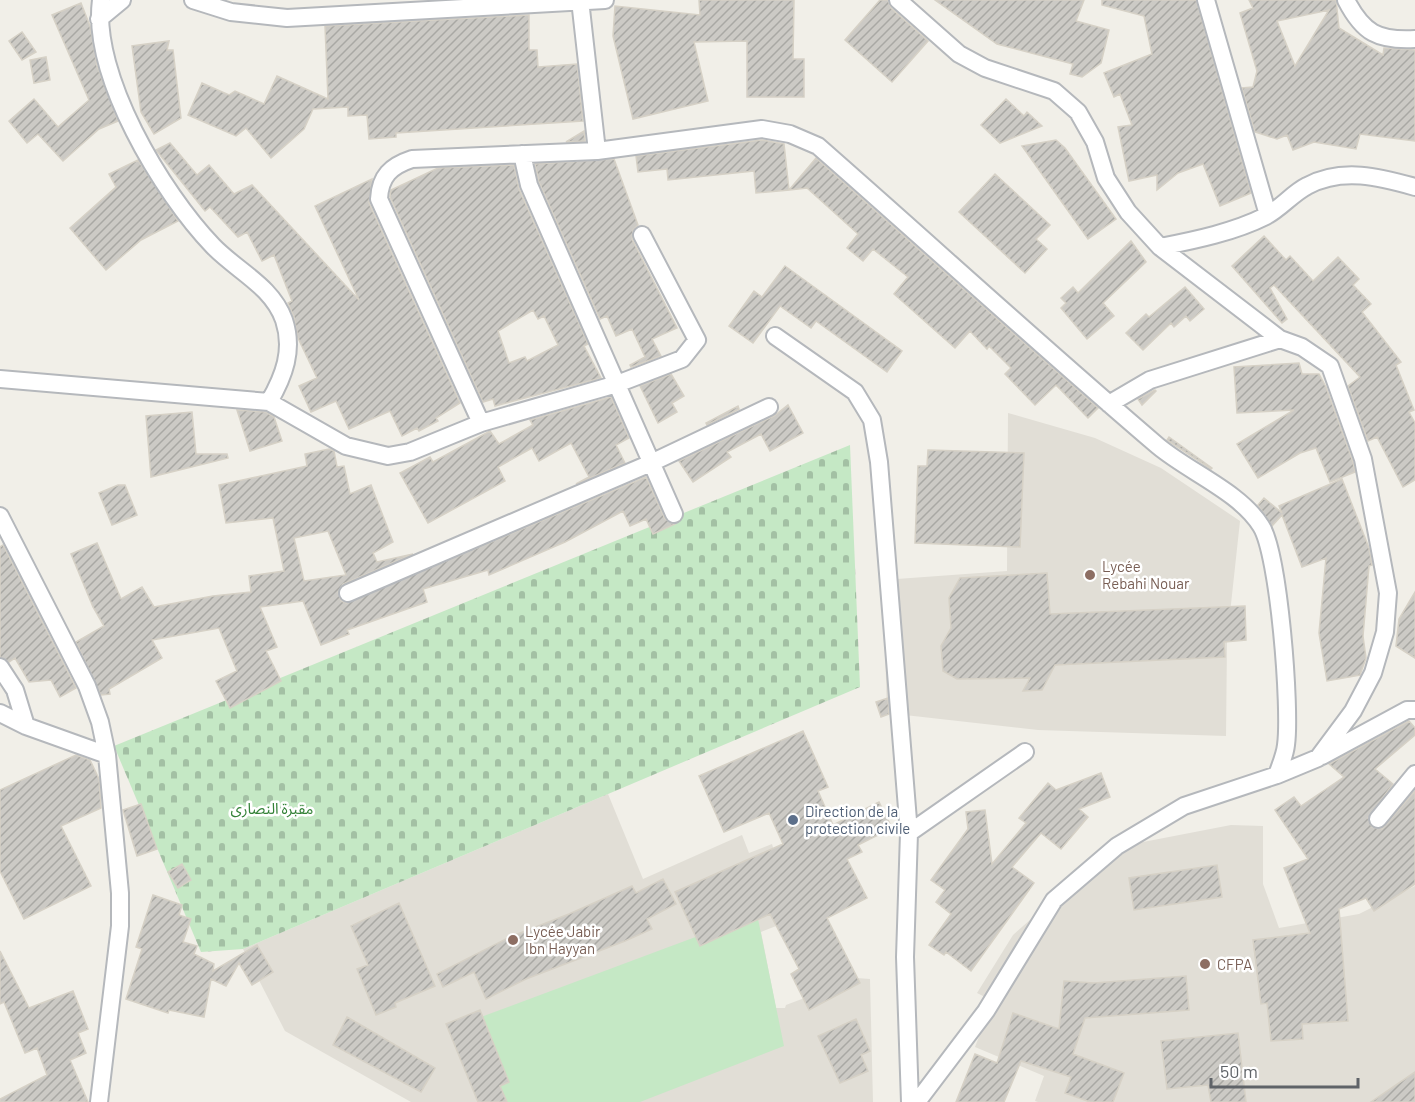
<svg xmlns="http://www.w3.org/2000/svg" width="1415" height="1102" font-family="Barlow,'Noto Sans Arabic',sans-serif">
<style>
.education{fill:#e1ded6}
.grass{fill:#c5e8c5}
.cemetery{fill:url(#cemetery-stones)}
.building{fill:url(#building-hatch);stroke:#d6d1c6;stroke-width:1.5;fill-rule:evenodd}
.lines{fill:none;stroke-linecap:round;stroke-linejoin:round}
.street-casing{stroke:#b5b8bc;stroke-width:20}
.street{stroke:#fff;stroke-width:16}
.education-dot{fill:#8d6e63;stroke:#fff;stroke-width:2}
.service-dot{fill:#5c6f8a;stroke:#fff;stroke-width:2}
.labels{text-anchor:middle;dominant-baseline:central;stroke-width:5;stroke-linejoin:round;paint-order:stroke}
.education-label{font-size:15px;fill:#785e54;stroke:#fff;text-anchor:start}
.park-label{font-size:15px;fill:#348238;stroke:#fff}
.service-label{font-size:15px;fill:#4e5e75;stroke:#fff;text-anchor:start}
</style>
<defs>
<pattern id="cemetery-stones" width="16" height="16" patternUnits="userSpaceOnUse" patternTransform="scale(1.5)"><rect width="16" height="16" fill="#c5e8c5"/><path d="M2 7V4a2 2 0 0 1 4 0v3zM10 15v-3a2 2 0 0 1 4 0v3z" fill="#a3c0a4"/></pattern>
<pattern id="building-hatch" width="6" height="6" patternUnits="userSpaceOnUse" patternTransform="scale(1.5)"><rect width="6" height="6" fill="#cccac5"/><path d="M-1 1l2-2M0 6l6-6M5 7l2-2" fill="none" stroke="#a9a8a4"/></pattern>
</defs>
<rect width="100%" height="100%" fill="#f1efe8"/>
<path class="education" d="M 1008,413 L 1095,438 L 1161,468 L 1240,521 L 1227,641 L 1226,736 L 1038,730 L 887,713 L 883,580 L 1007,571 Z
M 608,794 L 643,879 L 742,835 L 749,853 L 772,844 L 794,919 L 761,932 L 776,1008 L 785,1008 L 786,1005 L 857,978 L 870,979 L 873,1102 L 411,1102 L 285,1031 L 243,949 Z
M 1231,825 L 1263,826 L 1263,884 L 1279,928 L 1359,914 L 1415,886 L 1415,1097 L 1409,1102 L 1038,1102 L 1035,1101 L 1044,1076 L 975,1047 L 993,1001 L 977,993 L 1013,935 L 1112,848 Z"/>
<path class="grass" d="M 757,914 L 784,1046 L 640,1102 L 506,1102 L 473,1020 Z"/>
<path class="cemetery" d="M 850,445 L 860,687 L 243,949 L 201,952 L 114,746 Z"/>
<path class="building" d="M 699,0 L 794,0 L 793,59 L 804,59 L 804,97 L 747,97 L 747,41 L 694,42 L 708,101 L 633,119 L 613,36 L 615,6 L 700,15 Z
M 880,0 L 888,0 L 891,8 L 928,41 L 892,82 L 845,40 Z
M 935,0 L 1084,0 L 1076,21 L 1109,30 L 1101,63 L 1082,77 L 1070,74 L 1073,64 L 997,44 Z
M 1102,0 L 1196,0 L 1251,193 L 1220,206 L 1203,164 L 1178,173 L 1157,190 L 1157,175 L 1129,181 L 1118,127 L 1132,125 L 1120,94 L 1114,97 L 1104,73 L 1152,54 L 1144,16 L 1102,5 Z
M 1249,0 L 1336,0 L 1339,28 L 1383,55 L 1384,48 L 1415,50 L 1415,141 L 1360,134 L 1356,149 L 1314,142 L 1293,150 L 1287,135 L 1277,139 L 1255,132 L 1242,88 L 1253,87 L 1257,71 L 1240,13 L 1253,8 ZM 1329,10 L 1295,66 L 1277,21 Z
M 81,3 L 90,26 L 97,66 L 118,121 L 99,129 L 63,161 L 38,134 L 27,143 L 9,121 L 34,99 L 58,127 L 89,100 L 52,15 Z
M 529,15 L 529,50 L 537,50 L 538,67 L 577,64 L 583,121 L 396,133 L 396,137 L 369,139 L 367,115 L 348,116 L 348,107 L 313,109 L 304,129 L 271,158 L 246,128 L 236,136 L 188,115 L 202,83 L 229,95 L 235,91 L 264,104 L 277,76 L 328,99 L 325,26 Z
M 22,32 L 36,52 L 22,60 L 9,41 Z
M 169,41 L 167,50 L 173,50 L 181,118 L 154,134 L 141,112 L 132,46 Z
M 46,57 L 50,80 L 34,83 L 30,60 Z
M 1006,99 L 1024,116 L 1027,112 L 1042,126 L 1000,143 L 981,125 Z
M 584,131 L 585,141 L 566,142 Z
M 762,140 L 784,144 L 789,190 L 756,193 L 754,171 L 668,180 L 667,169 L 638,172 L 636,156 Z
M 1056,140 L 1065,148 L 1116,219 L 1088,239 L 1022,146 Z
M 170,143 L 197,175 L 209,165 L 234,194 L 252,185 L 359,300 L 315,206 L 372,179 L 369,203 L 460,403 L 436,418 L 438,421 L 419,431 L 417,428 L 402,436 L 390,411 L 349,429 L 336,401 L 311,412 L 299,386 L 317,378 L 298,338 L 294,317 L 288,303 L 292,301 L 274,255 L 262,261 L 247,232 L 238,237 L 210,207 L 205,211 L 156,150 Z
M 816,158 L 1023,342 L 1098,408 L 1088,418 L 1056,385 L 1035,405 L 1005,374 L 1011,368 L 989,346 L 987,349 L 970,331 L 955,348 L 894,294 L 908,277 L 873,249 L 863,261 L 847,248 L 858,234 L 807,188 L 789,190 Z
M 614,159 L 638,225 L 633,230 L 632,239 L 677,328 L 652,339 L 661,356 L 631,367 L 630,365 L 645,357 L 632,329 L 616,336 L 607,316 L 600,319 L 539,182 L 535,164 Z
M 138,160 L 178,221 L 141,240 L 106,270 L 70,228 L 116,187 L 109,174 Z
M 514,165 L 519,189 L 588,344 L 584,346 L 601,378 L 495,406 L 493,399 L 483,402 L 390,197 L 391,190 L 438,168 ZM 533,310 L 538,319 L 544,316 L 558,345 L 527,361 L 525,357 L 509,363 L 498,331 Z
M 995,174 L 1050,225 L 1036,239 L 1047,249 L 1025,273 L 959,212 Z
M 1264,236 L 1286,260 L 1290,256 L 1313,281 L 1338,257 L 1359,279 L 1353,285 L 1371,304 L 1362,312 L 1401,362 L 1396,365 L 1414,410 L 1409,412 L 1415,423 L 1415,480 L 1403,487 L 1377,437 L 1368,441 L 1348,386 L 1360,377 L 1274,285 L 1270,288 L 1287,319 L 1282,323 L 1232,266 Z
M 1131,241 L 1146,262 L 1103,303 L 1114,316 L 1087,339 L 1061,308 L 1066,303 L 1061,298 L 1073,287 L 1078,293 Z
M 785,266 L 902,351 L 887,372 L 816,321 L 811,328 L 780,306 L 753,343 L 729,326 L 754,291 L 762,297 Z
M 1185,287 L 1204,309 L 1190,321 L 1186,316 L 1174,327 L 1171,323 L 1143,350 L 1126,333 L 1146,314 L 1149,317 Z
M 1299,363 L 1302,374 L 1319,374 L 1326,387 L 1353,462 L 1355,472 L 1330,482 L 1316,448 L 1300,453 L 1258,478 L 1237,444 L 1294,410 L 1237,413 L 1234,367 Z
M 671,374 L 684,396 L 672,403 L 677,412 L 658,423 L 640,386 Z
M 1155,390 L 1156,391 L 1142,405 L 1138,399 Z
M 611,397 L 629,438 L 616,445 L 625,463 L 576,484 L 589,477 L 571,443 L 539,461 L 532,448 L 498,467 L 505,481 L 428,523 L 400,473 L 430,457 L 433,462 L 490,431 L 499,444 L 533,425 L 530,420 Z
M 788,405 L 803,433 L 770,451 L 761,434 L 727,452 L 731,457 L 693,482 L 679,461 L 774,416 Z
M 738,406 L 739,409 L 707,425 L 706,423 Z
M 237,410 L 266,412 L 274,417 L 282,441 L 250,451 Z
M 192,412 L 196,454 L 227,454 L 228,458 L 151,477 L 146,416 Z
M 1169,437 L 1212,468 L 1211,469 L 1167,440 Z
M 329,449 L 334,451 L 337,467 L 344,466 L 350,494 L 371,485 L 393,542 L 373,553 L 377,562 L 413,554 L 343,584 L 338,592 L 341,601 L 346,603 L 646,477 L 665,519 L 675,524 L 653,534 L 646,519 L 630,526 L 623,511 L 565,542 L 489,575 L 488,570 L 423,589 L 427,602 L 347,630 L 349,634 L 321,645 L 303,601 L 260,607 L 277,647 L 266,651 L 281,681 L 230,708 L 216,681 L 237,671 L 219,628 L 152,640 L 162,658 L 109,689 L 110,694 L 101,695 L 76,642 L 104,626 L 93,607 L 71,554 L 97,543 L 121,599 L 142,587 L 154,607 L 213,596 L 251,592 L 249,576 L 284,571 L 273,518 L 226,523 L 219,485 L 307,466 L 305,454 ZM 328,531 L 346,575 L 304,581 L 294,538 Z
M 928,450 L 1024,453 L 1020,547 L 915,543 L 918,466 L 927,466 Z
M 1342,479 L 1369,548 L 1372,565 L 1369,566 L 1363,636 L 1366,658 L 1360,675 L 1327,681 L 1319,633 L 1326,558 L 1302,567 L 1282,515 L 1272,526 L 1258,505 L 1264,498 L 1282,513 L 1279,506 Z
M 118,485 L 125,485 L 137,515 L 112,525 L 99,493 Z
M 3,545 L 76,688 L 60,697 L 51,680 L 29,682 L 15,658 L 9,662 L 0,657 L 0,547 Z
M 1047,573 L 1050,614 L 1245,606 L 1246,640 L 1224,642 L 1225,657 L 1055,665 L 1042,690 L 1023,691 L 1030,678 L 957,679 L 943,671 L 941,646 L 951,628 L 949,598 L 960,578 Z
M 1415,592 L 1415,658 L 1396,646 L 1399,619 Z
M 888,698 L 889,714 L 881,717 L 876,702 Z
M 1409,721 L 1415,728 L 1415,735 L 1375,769 L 1393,784 L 1368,818 L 1372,827 L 1382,829 L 1415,791 L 1415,884 L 1374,911 L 1366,898 L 1339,909 L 1348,1021 L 1302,1024 L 1303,1039 L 1271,1041 L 1267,1003 L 1261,1004 L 1253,940 L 1310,933 L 1284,868 L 1308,859 L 1275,810 L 1294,797 L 1301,806 L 1344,777 L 1329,764 Z
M 803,731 L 828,787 L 818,791 L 833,825 L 879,802 L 892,828 L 858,845 L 862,852 L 847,859 L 867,898 L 827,918 L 860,983 L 809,1010 L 791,974 L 799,969 L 770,914 L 700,946 L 675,892 L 783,844 L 769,813 L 724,832 L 699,776 Z
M 76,755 L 90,760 L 99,779 L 101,808 L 61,826 L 91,886 L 24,919 L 0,871 L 0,790 Z
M 1101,773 L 1110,797 L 1079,809 L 1088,817 L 1061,849 L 1041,833 L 1012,867 L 1034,883 L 971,971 L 946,952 L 944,955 L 929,945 L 951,914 L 936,902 L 945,890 L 931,880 L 968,829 L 966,812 L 985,810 L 992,864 L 1026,823 L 1019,818 L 1048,783 L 1056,790 Z
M 141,804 L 157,849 L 137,856 L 123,810 Z
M 182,864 L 191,880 L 178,888 L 168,872 Z
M 1217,865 L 1222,897 L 1134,910 L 1129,878 Z
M 663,879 L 676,904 L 647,919 L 652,929 L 625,941 L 526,979 L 486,999 L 474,972 L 443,987 L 437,974 L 510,937 L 569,914 L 632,886 L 636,893 Z
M 153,895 L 182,905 L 179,915 L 191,919 L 183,942 L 197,946 L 194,954 L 214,964 L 213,971 L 257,945 L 273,972 L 252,985 L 239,963 L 226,986 L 211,979 L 204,1017 L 169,1010 L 168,1013 L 126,999 L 142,949 L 136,947 Z
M 399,903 L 435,986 L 395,1003 L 396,1007 L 376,1015 L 357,969 L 368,965 L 351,926 Z
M 0,951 L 29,1008 L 73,991 L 88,1029 L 78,1033 L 86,1053 L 70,1060 L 88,1102 L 0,1102 L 0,1099 L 47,1075 L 37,1048 L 25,1053 L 4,1002 L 0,1004 Z
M 1186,976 L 1189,1010 L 1085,1018 L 1073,1054 L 1124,1073 L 1113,1102 L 1090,1102 L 1065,1093 L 1071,1077 L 1021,1061 L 1004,1102 L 956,1102 L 975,1054 L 997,1063 L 1013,1013 L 1059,1029 L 1064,981 L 1094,983 Z
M 480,1010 L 509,1082 L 500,1086 L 507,1102 L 478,1102 L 446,1024 Z
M 347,1017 L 435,1068 L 421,1092 L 333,1045 Z
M 856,1019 L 870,1051 L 861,1055 L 868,1071 L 840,1083 L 818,1036 Z
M 1238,1033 L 1246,1102 L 1211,1102 L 1208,1085 L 1167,1089 L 1161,1041 Z
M 1415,1072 L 1415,1102 L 1371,1102 Z"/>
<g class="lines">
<g class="street-casing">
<path id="street" d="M 101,0 C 91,75 162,193 213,246 C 237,271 272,286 284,320 C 294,350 284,376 269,402
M 193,0 L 231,12 L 287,18 L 605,0
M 580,0 L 597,151
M 898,0 L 959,54 L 985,68 L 1054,91 L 1078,112 L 1095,142 L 1106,178 L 1128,212 L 1160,247 L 1280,339 L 1302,347 L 1330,366 L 1363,459 L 1388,593 L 1385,632 L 1373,673 L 1353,711 L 1318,758 L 1277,775
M 1206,0 L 1268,215
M 1346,0 C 1363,33 1378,41 1415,39
M 99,19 L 122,0
M 522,154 L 529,185 L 674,514
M 1160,247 C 1196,240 1234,232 1266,216 C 1281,208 1293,193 1307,186 C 1342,167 1380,177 1415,187
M 775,336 L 855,392 L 872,420 L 879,462 L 909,833 L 905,957 L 910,1102
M 0,379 L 269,402 L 346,446 L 388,456 L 410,452 L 481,423 L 379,199 C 380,176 391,166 412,159 L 597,151 L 762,129 L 790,134 L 818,146 C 932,246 1043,348 1158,446 C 1189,472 1240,492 1261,526 C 1279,554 1291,709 1286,745 C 1285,755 1280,766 1277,775 L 1184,806 L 1117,846 L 1054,900 L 986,1011 L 917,1102
M 1109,404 L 1150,380 L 1280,339
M 481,423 L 617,384 L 682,359 L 697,340 L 642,235
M 0,516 L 87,686 L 100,722 L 107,755 L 120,893 L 120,926 L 99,1102
M 348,593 L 651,463 L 769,407
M 0,667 L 15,690 L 26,726
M 0,713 L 26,726 L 107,755
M 1322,756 L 1407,710 L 1415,710
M 1378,819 L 1415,774
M 909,833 L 1025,752"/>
</g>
<use href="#street" class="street"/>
</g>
<g class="education-dot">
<circle cx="1090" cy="575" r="6"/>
<circle cx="513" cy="940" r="6"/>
<circle cx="1205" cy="964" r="6"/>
</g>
<circle class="service-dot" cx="793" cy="820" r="6"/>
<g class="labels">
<g class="education-label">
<text x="1102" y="566">Lycée<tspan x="1102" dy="17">Rebahi Nouar</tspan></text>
<text x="525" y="931">Lycée Jabir<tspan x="525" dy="17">Ibn Hayyan</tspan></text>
<text x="1217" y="964">CFPA</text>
</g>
<g class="park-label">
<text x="272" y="808">مقبرة النصارى</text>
</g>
<g class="service-label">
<text x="805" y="811">Direction de la<tspan x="805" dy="17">protection civile</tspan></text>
</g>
</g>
<path d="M1211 1078v9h147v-9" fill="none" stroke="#5f6368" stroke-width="3"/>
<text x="1220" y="1078" font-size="18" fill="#5f6368" stroke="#ffffff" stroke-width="4.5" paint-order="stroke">50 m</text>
</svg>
